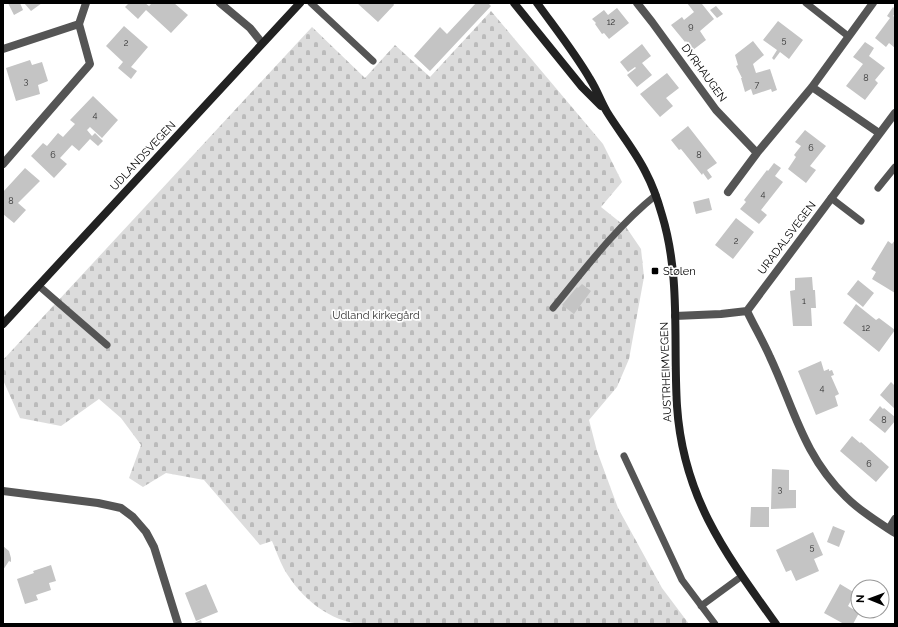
<svg xmlns="http://www.w3.org/2000/svg" width="898" height="627" font-family="Raleway,sans-serif">
<style>
.cemetery{fill:url(#cemetery-stones)}
.building{fill:#c4c4c4}
.lines{fill:none;stroke-linecap:round;stroke-linejoin:round}
.lane{stroke:#555;stroke-width:7}
.street{stroke:#555;stroke-width:8}
.secondary{stroke:#222;stroke-width:8}
.poi-dot{fill:#000;stroke:#fff;stroke-width:1.5}
.labels{text-anchor:middle;dominant-baseline:central;stroke-width:3.5;stroke-linejoin:round;paint-order:stroke}
.number-label{font-size:9px;fill:#313131}
.street-label{font-size:11px;fill:#000;stroke:#fff}
.poi-label{font-size:11px;fill:#000;stroke:#fff;text-anchor:start}
.park-label{font-size:11px;fill:#333;stroke:#fff}
</style>
<defs>
<pattern id="cemetery-stones" width="16" height="16" patternUnits="userSpaceOnUse"><rect width="16" height="16" fill="#dcdcdc"/><path d="M2 7V4a2 2 0 0 1 4 0v3zM10 15v-3a2 2 0 0 1 4 0v3z" fill="#bbb"/></pattern>
</defs>
<rect width="100%" height="100%" fill="#fff"/>
<path class="cemetery" d="M 491,11 L 603,144 L 622,182 L 601,207 L 626,227 L 641,249 L 644,277 L 629,359 L 617,387 L 589,420 L 597,451 L 618,508 L 662,588 L 689,624 L 364,624 C 330,623 300,597 284,569 C 279,560 276,550 272,541 L 260,545 L 204,480 L 166,473 L 143,487 L 129,478 L 141,445 L 121,418 L 99,399 L 61,426 L 20,418 L 3,380 L 3,360 L 312,27 L 365,78 L 395,45 L 430,77 Z"/>
<path class="building" d="M 8,3 L 20,3 L 23,10 L 14,15 Z
M 24,3 L 42,3 L 31,11 Z
M 129,3 L 145,3 L 149,6 L 152,3 L 174,3 L 188,15 L 171,33 L 146,10 L 138,19 L 125,7 Z
M 357,3 L 393,3 L 394,5 L 378,22 Z
M 476,3 L 488,3 L 491,6 L 430,71 L 414,56 L 440,27 L 447,34 Z
M 687,3 L 704,3 L 702,4 L 714,19 L 700,31 L 706,40 L 693,50 L 686,41 L 685,42 L 671,25 L 682,17 L 684,20 L 694,12 Z
M 716,6 L 723,14 L 717,18 L 710,10 Z
M 893,7 L 895,9 L 895,14 L 893,16 L 895,17 L 895,48 L 889,43 L 886,47 L 875,38 L 890,18 L 887,16 Z
M 617,8 L 629,23 L 609,39 L 604,33 L 602,34 L 595,24 L 596,23 L 592,19 L 604,10 L 608,15 Z
M 778,21 L 803,40 L 789,59 L 780,52 L 774,60 L 772,58 L 777,50 L 763,40 Z
M 124,26 L 148,47 L 131,67 L 137,71 L 131,79 L 118,68 L 123,62 L 106,46 Z
M 753,41 L 764,55 L 753,64 L 756,73 L 770,69 L 777,90 L 772,92 L 771,89 L 753,95 L 751,89 L 745,92 L 741,78 L 742,78 L 736,66 L 738,65 L 735,55 Z
M 865,42 L 874,48 L 869,56 L 885,68 L 875,80 L 878,83 L 865,100 L 846,86 L 863,64 L 853,57 Z
M 642,44 L 651,56 L 642,63 L 652,75 L 637,87 L 627,75 L 636,68 L 635,67 L 628,72 L 620,62 Z
M 30,60 L 32,65 L 42,62 L 48,81 L 38,85 L 40,94 L 16,101 L 6,68 Z
M 667,73 L 679,88 L 666,98 L 673,106 L 660,117 L 640,94 Z
M 93,96 L 118,120 L 102,138 L 90,127 L 87,130 L 92,136 L 95,133 L 103,141 L 98,146 L 90,139 L 79,151 L 72,145 L 60,158 L 67,164 L 54,178 L 31,156 L 43,143 L 47,146 L 58,133 L 63,137 L 75,124 L 70,120 Z
M 688,126 L 717,163 L 707,170 L 712,177 L 708,180 L 703,173 L 702,175 L 681,149 L 679,150 L 671,140 Z
M 805,130 L 826,146 L 810,166 L 816,170 L 806,183 L 788,169 L 796,157 L 794,155 L 801,146 L 795,142 Z
M 774,163 L 781,168 L 775,176 L 783,182 L 761,210 L 767,215 L 759,224 L 740,209 L 746,202 L 744,200 L 767,170 L 768,171 Z
M 25,168 L 40,181 L 18,203 L 26,210 L 14,223 L 3,214 L 3,192 Z
M 709,198 L 712,210 L 696,214 L 693,202 Z
M 736,218 L 754,232 L 733,259 L 715,245 Z
M 895,240 L 895,293 L 872,279 L 876,272 L 871,269 L 888,241 L 892,244 Z
M 812,277 L 813,290 L 815,290 L 816,308 L 811,308 L 812,326 L 793,326 L 790,291 L 795,290 L 795,278 Z
M 858,280 L 874,293 L 863,307 L 847,294 Z
M 582,284 L 591,291 L 574,314 L 562,305 L 577,287 L 578,288 Z
M 856,304 L 876,320 L 879,318 L 895,330 L 879,352 L 843,323 Z
M 821,361 L 824,371 L 829,369 L 829,371 L 832,370 L 834,375 L 831,376 L 839,394 L 835,396 L 838,406 L 816,415 L 798,371 Z
M 891,382 L 895,386 L 895,409 L 880,395 Z
M 880,406 L 883,409 L 884,408 L 895,417 L 895,421 L 885,433 L 869,420 Z
M 852,436 L 860,443 L 861,442 L 889,467 L 876,482 L 840,451 Z
M 772,469 L 789,470 L 789,490 L 796,490 L 796,508 L 771,509 Z
M 751,507 L 769,507 L 769,527 L 750,527 Z
M 833,526 L 845,531 L 839,547 L 827,542 Z
M 813,532 L 823,555 L 814,559 L 819,571 L 796,581 L 791,570 L 786,572 L 776,550 Z
M 3,546 L 9,551 L 11,558 L 11,562 L 9,561 L 3,570 Z
M 51,565 L 56,581 L 49,583 L 51,590 L 36,595 L 38,600 L 25,604 L 17,579 L 34,573 L 33,571 Z
M 206,584 L 218,612 L 196,621 L 185,593 Z
M 840,584 L 855,593 L 848,606 L 859,613 L 853,624 L 844,624 L 824,613 Z
M 201,620 L 202,624 L 192,624 Z"/>
<g class="lines">
<path class="lane" d="M 311,3 L 373,61
M 806,3 L 848,36
M 878,188 L 895,167
M 831,198 L 861,221
M 39,286 L 107,345
M 553,308 C 585,269 616,227 656,195
M 624,456 L 682,580 L 715,624
M 701,606 L 742,576"/>
<path class="street" d="M 220,3 L 250,28 L 262,43
M 637,3 L 652,22 L 716,110 L 757,153
M 3,49 L 79,24
M 812,87 L 879,133
M 3,164 L 90,64 L 79,24 L 86,3
M 728,192 L 757,153 L 812,87 L 873,3
M 747,311 C 754,326 763,341 770,357 C 794,408 803,455 846,497 C 861,512 878,522 895,533
M 675,316 L 721,314 L 747,311 L 895,113
M 3,491 L 98,503 L 121,508 L 133,517 L 146,532 L 154,547 L 178,624
M 889,529 L 895,519"/>
<path class="secondary" d="M 514,3 L 582,87 L 601,106
M 537,3 C 555,28 575,53 590,79 C 597,90 601,102 607,112 C 620,133 636,152 646,173 C 653,186 658,201 662,215 C 681,277 673,342 677,406 C 683,497 725,553 776,624
M 3,324 L 300,3"/>
</g>
<rect class="poi-dot" x="651" y="267" width="8" height="8" rx="2"/>
<g class="labels">
<g class="number-label">
<text x="611" y="22">12</text>
<text x="691" y="26">9</text>
<text x="784" y="40">5</text>
<text x="126" y="43">2</text>
<text x="866" y="78">8</text>
<text x="26" y="81">3</text>
<text x="757" y="85">7</text>
<text x="95" y="115">4</text>
<text x="811" y="148">6</text>
<text x="53" y="155">6</text>
<text x="699" y="155">8</text>
<text x="763" y="194">4</text>
<text x="11" y="201">8</text>
<text x="736" y="241">2</text>
<text x="804" y="301">1</text>
<text x="866" y="328">12</text>
<text x="822" y="388">4</text>
<text x="884" y="420">8</text>
<text x="869" y="464">6</text>
<text x="780" y="489">3</text>
<text x="812" y="547">5</text>
</g>
<g class="street-label">
<text transform="translate(704 73) rotate(54)">DYRHAUGEN</text>
<text transform="translate(143 156) rotate(-47)">UDLANDSVEGEN</text>
<text transform="translate(787 238) rotate(-53)">URADALSVEGEN</text>
<text transform="translate(666 372) rotate(-92)">AUSTRHEIMVEGEN</text>
</g>
<g class="poi-label">
<text x="663" y="271">Stølen</text>
</g>
<g class="park-label">
<text x="376" y="315">Udland kirkegård</text>
</g>
</g>
<rect width="898" height="627" fill="none" stroke="#000000" stroke-width="8"/>
<g transform="translate(870 599) rotate(271)"><circle r="19" fill="#ffffff" stroke="#999999"/>
<path d="M0-3L7 15L0 10L-7 15Z" fill="#000000"/>
<text y="-6" font-size="11" font-weight="bold" text-anchor="middle" fill="#000000">N</text>
</g>
</svg>
